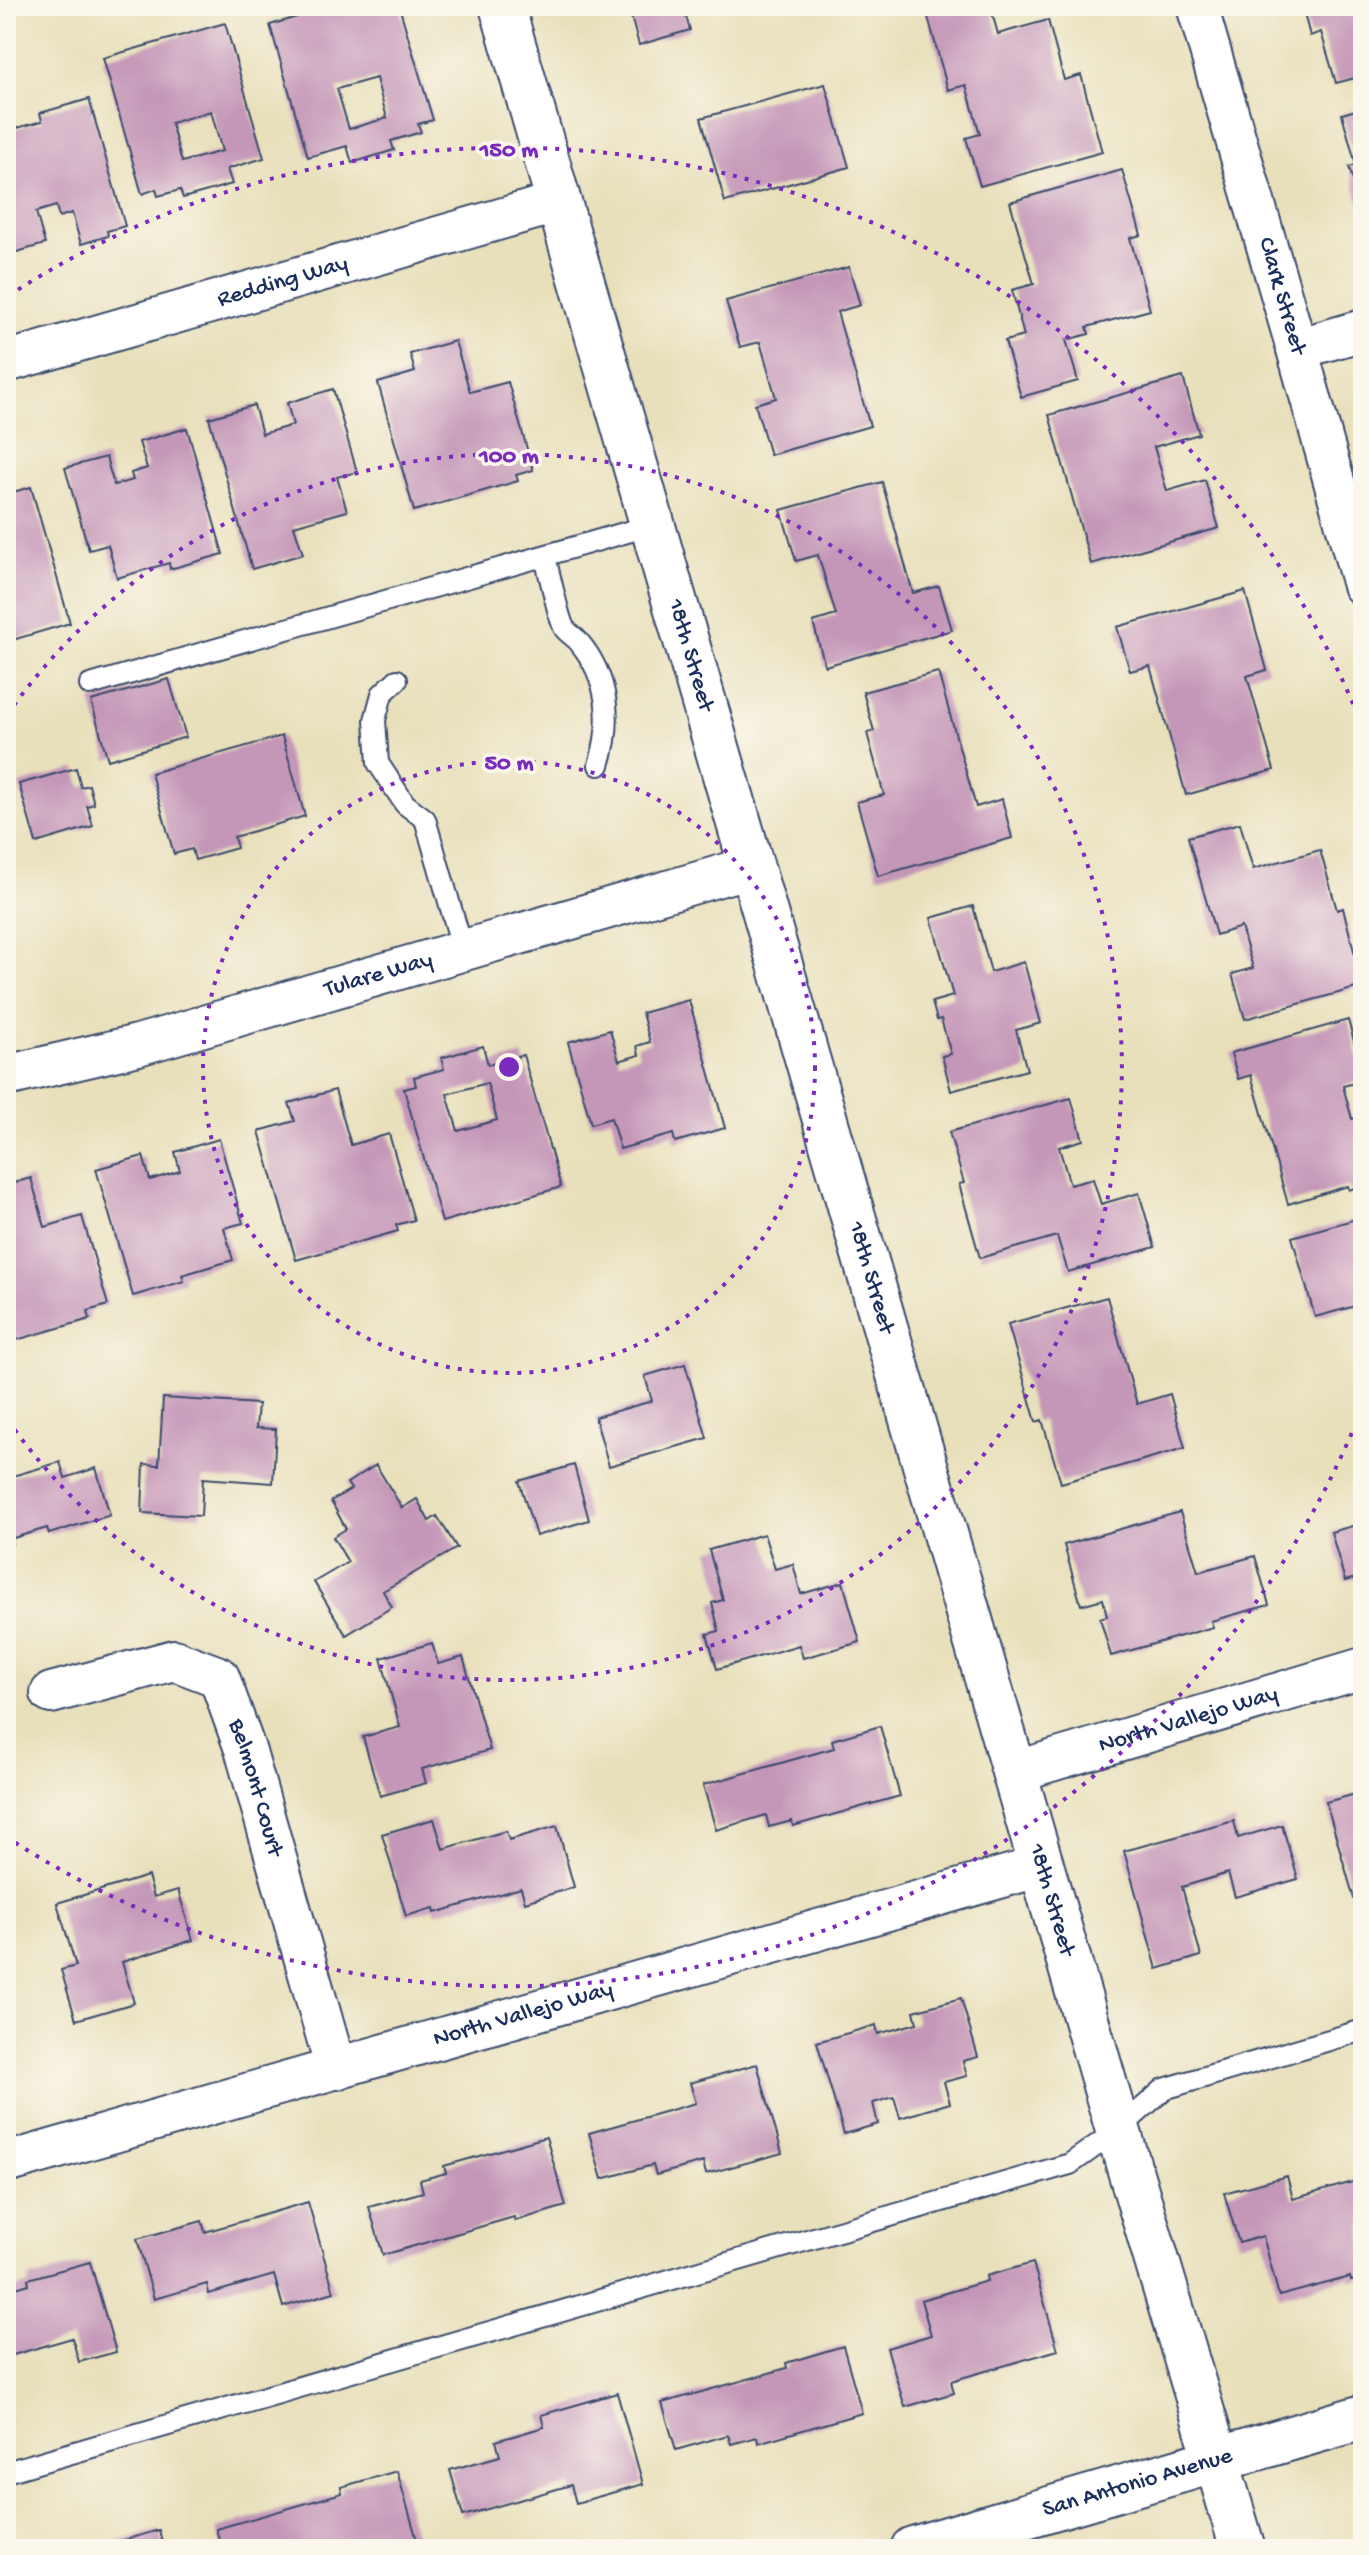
<svg xmlns="http://www.w3.org/2000/svg" width="1369" height="2555" font-family="'Gochi Hand',sans-serif">
<style>
.building{fill:#c496b8;fill-rule:evenodd}
.lines{fill:none;stroke-linecap:round;stroke-linejoin:round}
.lane-casing{stroke:#3a4a6c;stroke-width:24}
.street-casing{stroke:#3a4a6c;stroke-width:44}
.secondary-casing{stroke:#3a4a6c;stroke-width:48}
.lane{stroke:#fff;stroke-width:20}
.street{stroke:#fff;stroke-width:40}
.secondary{stroke:#fff;stroke-width:44}
.ring{fill:none;stroke:#7b2cbf;stroke-width:4;stroke-dasharray:4 8}
.labels{text-anchor:middle;dominant-baseline:central;stroke-width:7;stroke-linejoin:round;paint-order:stroke}
.street-label{font-size:24px;fill:#1b2f5e;stroke:#fbf7ec}
.centre{fill:#7b2cbf;stroke:#fbf7ec;stroke-width:4}
.ring-label{font-size:24px;text-anchor:middle;font-weight:bold;fill:#7b2cbf;stroke:#fbf7ec;stroke-width:7;stroke-linejoin:round;paint-order:stroke}
</style>
<rect width="100%" height="100%" fill="#fbf7ec"/>
<filter id="ink" filterUnits="userSpaceOnUse"><feTurbulence type="fractalNoise" baseFrequency=".0125" numOctaves="2"/><feDisplacementMap in="SourceGraphic" scale="16" xChannelSelector="R" yChannelSelector="G"/><feConvolveMatrix kernelMatrix="1 2 1 2 8 2 1 2 1" color-interpolation-filters="sRGB"/></filter>
<filter id="wash" filterUnits="userSpaceOnUse"><feTurbulence type="fractalNoise" baseFrequency=".006" numOctaves="4" result="noise"/><feDisplacementMap in="SourceGraphic" scale="32" xChannelSelector="R" yChannelSelector="G"/><feGaussianBlur stdDeviation="1.8" result="paint"/><feColorMatrix in="noise" values="0 0 0 0 0 0 0 0 0 0 0 0 0 0 0 0 0 1.4 0 .05"/><feComposite in="paint" operator="in"/></filter>
<g filter="url(#wash)">
<rect width="100%" height="100%" fill="#e8e0bb"/>
<g id="blocks">
<path class="building" d="M 335,6 L 399,6 L 433,120 L 418,124 L 421,132 L 391,141 L 394,150 L 352,163 L 347,146 L 308,157 L 270,25 ZM 376,78 L 387,118 L 349,129 L 337,89 Z
M 628,6 L 683,6 L 690,30 L 639,45 Z
M 925,6 L 990,6 L 998,34 L 1048,20 L 1064,80 L 1081,75 L 1102,152 L 980,186 L 966,138 L 980,134 L 966,85 L 948,90 Z
M 1302,6 L 1363,6 L 1363,76 L 1336,83 L 1321,32 L 1310,36 Z
M 225,23 L 264,158 L 227,169 L 232,184 L 183,198 L 180,190 L 158,196 L 156,189 L 142,194 L 103,58 ZM 211,111 L 222,151 L 182,162 L 171,123 Z
M 825,84 L 849,167 L 725,202 L 701,118 Z
M 89,99 L 125,226 L 107,231 L 108,236 L 81,244 L 72,213 L 59,217 L 56,206 L 36,212 L 45,244 L 6,255 L 6,131 L 42,121 L 40,113 Z
M 1363,108 L 1363,212 L 1362,212 L 1349,167 L 1356,165 L 1342,114 Z
M 1122,170 L 1141,235 L 1130,238 L 1150,310 L 1087,327 L 1089,334 L 1066,340 L 1078,381 L 1021,397 L 1005,341 L 1024,336 L 1012,290 L 1034,284 L 1010,202 Z
M 849,267 L 860,305 L 837,312 L 870,426 L 770,455 L 755,404 L 776,398 L 760,342 L 740,347 L 726,301 Z
M 455,341 L 470,392 L 508,382 L 533,470 L 516,475 L 518,481 L 414,511 L 378,383 L 415,372 L 410,354 Z
M 1183,377 L 1199,434 L 1154,447 L 1167,491 L 1205,480 L 1219,528 L 1091,564 L 1049,415 Z
M 333,389 L 357,472 L 337,477 L 347,511 L 294,526 L 303,554 L 252,569 L 209,418 L 254,405 L 262,434 L 293,425 L 287,403 Z
M 187,428 L 223,554 L 170,569 L 169,563 L 117,578 L 108,545 L 89,550 L 65,468 L 106,457 L 114,485 L 133,480 L 131,473 L 147,468 L 139,442 Z
M 882,482 L 913,593 L 939,586 L 952,630 L 825,666 L 813,622 L 836,615 L 818,555 L 796,561 L 781,510 Z
M 31,487 L 70,623 L 6,642 L 6,494 Z
M 1245,591 L 1267,670 L 1247,676 L 1274,770 L 1186,795 L 1150,666 L 1130,671 L 1117,627 Z
M 938,672 L 976,807 L 1002,799 L 1012,838 L 878,876 L 857,802 L 884,795 L 867,733 L 874,731 L 863,692 Z
M 169,679 L 186,737 L 108,760 L 91,701 Z
M 282,736 L 305,816 L 234,837 L 237,848 L 195,860 L 192,849 L 174,854 L 151,773 Z
M 76,768 L 81,787 L 89,785 L 94,804 L 87,806 L 93,826 L 36,843 L 19,784 Z
M 1240,823 L 1253,869 L 1320,850 L 1337,910 L 1343,908 L 1363,986 L 1245,1019 L 1232,974 L 1253,968 L 1241,927 L 1216,935 L 1188,837 Z
M 973,906 L 991,972 L 1024,962 L 1041,1023 L 1016,1030 L 1027,1070 L 951,1091 L 942,1056 L 951,1054 L 941,1019 L 937,1020 L 932,1002 L 953,996 L 931,918 Z
M 689,1000 L 725,1128 L 675,1142 L 673,1134 L 620,1149 L 611,1118 L 591,1124 L 568,1042 L 610,1030 L 619,1061 L 639,1055 L 637,1046 L 650,1042 L 642,1013 Z
M 1348,1020 L 1363,1073 L 1363,1081 L 1343,1086 L 1352,1119 L 1363,1116 L 1363,1185 L 1349,1190 L 1348,1186 L 1288,1204 L 1251,1075 L 1238,1079 L 1231,1053 Z
M 483,1046 L 488,1065 L 523,1055 L 561,1187 L 442,1222 L 404,1089 L 416,1086 L 414,1077 L 444,1069 L 441,1058 ZM 487,1083 L 497,1120 L 458,1131 L 447,1094 Z
M 335,1090 L 351,1145 L 389,1134 L 414,1220 L 396,1225 L 398,1231 L 296,1260 L 259,1131 L 295,1121 L 289,1103 Z
M 1071,1098 L 1083,1140 L 1059,1147 L 1070,1185 L 1093,1179 L 1101,1204 L 1139,1193 L 1155,1247 L 1068,1272 L 1057,1236 L 980,1258 L 959,1184 L 964,1183 L 949,1132 Z
M 219,1139 L 243,1223 L 224,1228 L 233,1260 L 182,1275 L 184,1281 L 133,1296 L 96,1169 L 143,1156 L 150,1180 L 180,1171 L 175,1152 Z
M 31,1178 L 45,1227 L 82,1216 L 108,1305 L 88,1311 L 90,1319 L 6,1343 L 6,1185 Z
M 1363,1217 L 1363,1304 L 1315,1317 L 1292,1237 Z
M 1107,1297 L 1137,1404 L 1170,1394 L 1185,1448 L 1061,1483 L 1042,1420 L 1036,1422 L 1008,1324 Z
M 685,1364 L 707,1438 L 609,1466 L 595,1417 L 652,1401 L 645,1376 Z
M 163,1398 L 258,1404 L 256,1428 L 276,1429 L 273,1483 L 203,1478 L 201,1516 L 142,1513 L 144,1464 L 159,1465 Z
M 60,1462 L 65,1478 L 96,1468 L 110,1515 L 49,1534 L 47,1528 L 10,1539 L 12,1544 L 6,1546 L 6,1478 Z
M 376,1465 L 402,1508 L 417,1499 L 429,1521 L 437,1516 L 457,1548 L 383,1591 L 392,1607 L 346,1635 L 314,1582 L 348,1562 L 333,1537 L 346,1529 L 331,1501 L 351,1489 L 347,1483 Z
M 574,1465 L 589,1520 L 536,1536 L 519,1481 Z
M 1180,1512 L 1198,1572 L 1255,1556 L 1269,1605 L 1211,1621 L 1213,1627 L 1111,1656 L 1100,1618 L 1107,1616 L 1103,1599 L 1081,1605 L 1064,1545 Z
M 1363,1523 L 1363,1576 L 1345,1581 L 1331,1532 Z
M 764,1534 L 775,1569 L 793,1564 L 801,1594 L 843,1582 L 860,1642 L 803,1658 L 799,1645 L 717,1669 L 707,1634 L 719,1631 L 712,1603 L 723,1600 L 709,1550 Z
M 432,1643 L 438,1664 L 463,1657 L 490,1750 L 422,1769 L 426,1783 L 380,1796 L 363,1737 L 400,1727 L 381,1658 Z
M 880,1726 L 900,1796 L 793,1826 L 792,1821 L 769,1827 L 766,1815 L 716,1830 L 703,1785 L 834,1748 L 832,1740 Z
M 1363,1792 L 1363,1900 L 1355,1902 L 1326,1802 Z
M 434,1819 L 443,1849 L 506,1831 L 509,1840 L 557,1826 L 574,1887 L 525,1902 L 521,1888 L 435,1913 L 434,1908 L 406,1916 L 382,1834 Z
M 1234,1821 L 1238,1838 L 1282,1825 L 1298,1879 L 1235,1897 L 1228,1873 L 1182,1887 L 1201,1956 L 1157,1969 L 1124,1851 Z
M 148,1876 L 154,1897 L 178,1890 L 193,1940 L 122,1962 L 134,2003 L 76,2020 L 61,1970 L 76,1966 L 57,1903 Z
M 961,1998 L 978,2057 L 963,2061 L 967,2076 L 944,2082 L 950,2103 L 900,2118 L 894,2097 L 873,2103 L 878,2124 L 844,2134 L 817,2042 L 876,2025 L 878,2034 L 917,2023 L 914,2011 Z
M 757,2064 L 782,2153 L 706,2174 L 703,2162 L 656,2175 L 653,2165 L 602,2179 L 589,2133 L 696,2103 L 690,2083 Z
M 546,2137 L 566,2206 L 515,2221 L 514,2217 L 383,2255 L 369,2207 L 423,2192 L 420,2180 L 446,2173 L 444,2166 Z
M 1287,2176 L 1293,2199 L 1363,2179 L 1363,2278 L 1351,2281 L 1350,2277 L 1279,2296 L 1263,2236 L 1239,2243 L 1224,2193 Z
M 308,2202 L 334,2292 L 283,2307 L 274,2275 L 209,2294 L 207,2284 L 154,2299 L 137,2239 L 202,2221 L 205,2232 Z
M 90,2262 L 116,2352 L 79,2362 L 72,2338 L 6,2357 L 6,2291 L 29,2284 L 28,2279 Z
M 1033,2263 L 1058,2350 L 951,2381 L 954,2393 L 905,2407 L 887,2348 L 931,2335 L 921,2300 L 987,2281 L 986,2276 Z
M 843,2346 L 862,2413 L 758,2443 L 757,2437 L 731,2444 L 728,2435 L 676,2450 L 662,2403 L 787,2368 L 786,2363 Z
M 617,2393 L 643,2484 L 576,2503 L 571,2485 L 463,2516 L 450,2470 L 500,2456 L 496,2441 L 544,2427 L 541,2415 Z
M 397,2471 L 417,2540 L 386,2549 L 222,2549 L 216,2529 L 342,2493 L 341,2487 Z
M 159,2530 L 164,2549 L 96,2549 L 96,2548 Z"/>
</g>
</g>
<g filter="url(#ink)">
<use href="#blocks" fill-opacity="0" stroke="#3a4a6c" stroke-width="2"/>
<g class="lines">
<g class="lane-casing">
<path id="lane" d="M 545,557 C 549,571 559,621 565,629 C 569,634 575,637 579,642 C 609,678 613,722 599,765
M 397,680 L 382,694 L 375,720 L 378,763 L 405,804 L 425,819 L 463,950
M 90,685 L 652,525
M 6,2472 L 1070,2164 L 1118,2130 L 1164,2089 L 1363,2030"/>
</g>
<g class="street-casing">
<g id="street">
<path id="s1" d="M 1197,6 L 1297,349 L 1363,585"/>
<path d="M 1297,349 L 1363,330"/>
<path id="s2" d="M 6,362 L 559,202"/>
<path id="s3" d="M 6,1076 L 138,1045 L 750,867"/>
<path id="s4" d="M 51,1693 L 174,1660 L 219,1677 L 245,1749 L 336,2069"/>
<path id="s5" d="M 1014,1772 L 1363,1668"/>
<path id="s6" d="M 6,2163 L 1041,1866"/>
</g>
</g>
<g class="secondary-casing">
<g id="secondary">
<path id="s7" d="M 502,6 L 1118,2130 L 1243,2549"/>
<path id="s8" d="M 913,2549 L 1363,2417"/>
</g>
</g>
<use href="#lane" class="lane"/>
<use href="#street" class="street"/>
<use href="#secondary" class="secondary"/>
</g>
</g>
<g class="ring">
<circle cx="509" cy="1067" r="306"/>
<path d="M7 715A613 613 0 1 1 7 1419"/>
<path d="M1361 1411A919 919 0 0 1 8 1838M8 296A919 919 0 0 1 1361 723"/>
</g>
<g class="labels">
<g class="street-label">
<text stroke="none"><textPath href="#s2" startOffset="288">Redding Way</textPath></text>
<text stroke="none"><textPath href="#s1" startOffset="302">Clark Street</textPath></text>
<text stroke="none"><textPath href="#s7" startOffset="676">18th Street</textPath></text>
<text stroke="none"><textPath href="#s3" startOffset="386">Tulare Way</textPath></text>
<text stroke="none"><textPath href="#s7" startOffset="1324">18th Street</textPath></text>
<text stroke="none"><textPath href="#s5" startOffset="182">North Vallejo Way</textPath></text>
<text stroke="none"><textPath href="#s4" startOffset="292">Belmont Court</textPath></text>
<text stroke="none"><textPath href="#s7" startOffset="1972">18th Street</textPath></text>
<text stroke="none"><textPath href="#s6" startOffset="538">North Vallejo Way</textPath></text>
<text stroke="none"><textPath href="#s8" startOffset="234">San Antonio Avenue</textPath></text>
</g>
</g>
<circle cx="509" cy="1067" r="12" class="centre"/>
<g class="ring-label">
<text x="509" y="156">150 m</text>
<text x="509" y="462">100 m</text>
<text x="509" y="769">50 m</text>
</g>
<rect width="1369" height="2555" fill="none" stroke="#fbf7ec" stroke-width="32"/>
</svg>
